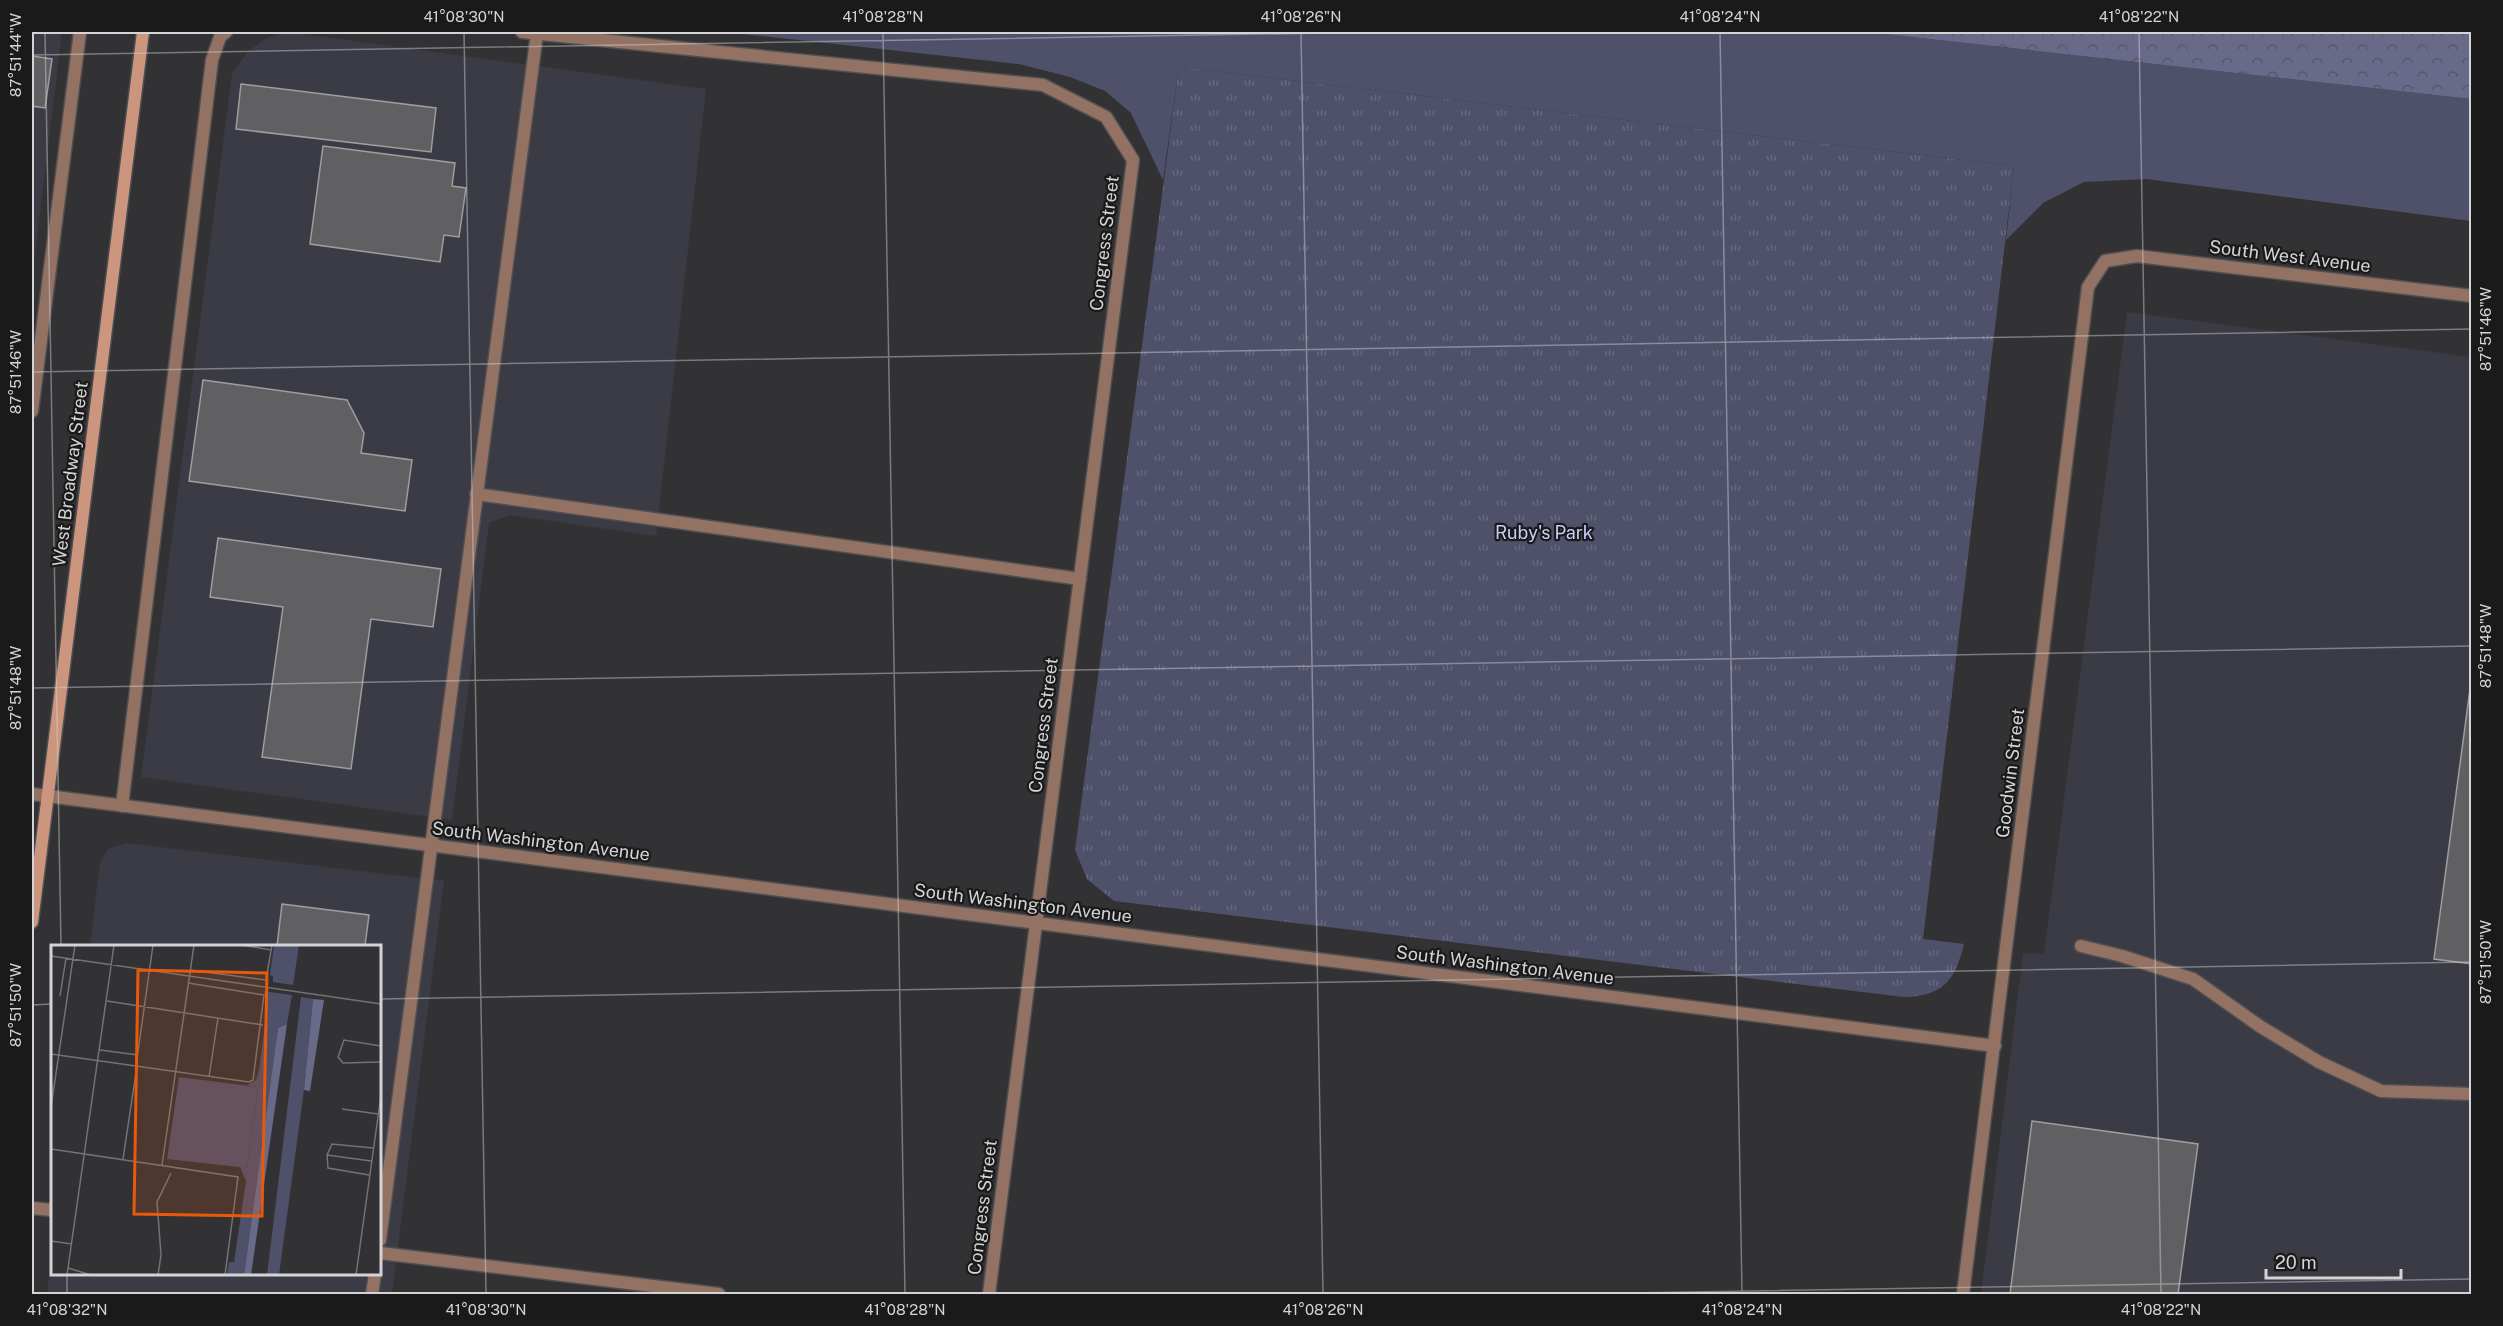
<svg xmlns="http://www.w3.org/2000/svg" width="2503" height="1326" font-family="'Public Sans',sans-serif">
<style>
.built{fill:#3a3b44}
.grass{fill:#4f516a}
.forest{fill:url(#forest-crowns)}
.park{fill:url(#park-tufts)}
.building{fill:#606063;stroke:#9d9ea1;stroke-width:1.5}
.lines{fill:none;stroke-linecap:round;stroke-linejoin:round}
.lane-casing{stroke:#4f4f52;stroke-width:15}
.street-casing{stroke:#4f4f52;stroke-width:15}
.secondary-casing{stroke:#4f4f52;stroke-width:15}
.lane{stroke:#947263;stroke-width:12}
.street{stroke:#947263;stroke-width:12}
.secondary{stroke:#cb957e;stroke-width:12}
.ticks{fill:none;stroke:#d4d4d6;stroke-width:1.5;stroke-opacity:0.45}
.labels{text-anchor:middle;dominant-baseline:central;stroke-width:4.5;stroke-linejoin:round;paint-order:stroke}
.street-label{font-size:18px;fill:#d4d4d6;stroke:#1a1a1b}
.park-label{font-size:18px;fill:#cacdfa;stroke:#1a1a1b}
.inset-road{fill:none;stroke:#737375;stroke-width:1.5}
.view{fill:#e8590c;fill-opacity:0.15;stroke:#e8590c;stroke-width:3}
.inset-edge{fill:none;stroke:#d4d4d6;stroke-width:3}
.neatline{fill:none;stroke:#d4d4d6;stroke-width:2}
.ticks-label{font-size:15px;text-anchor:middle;fill:#d4d4d6}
</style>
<defs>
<pattern id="forest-crowns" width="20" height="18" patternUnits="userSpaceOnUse" patternTransform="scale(1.5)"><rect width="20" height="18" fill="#696a89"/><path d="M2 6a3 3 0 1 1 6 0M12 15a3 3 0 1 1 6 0" fill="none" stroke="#575768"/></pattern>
<pattern id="park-tufts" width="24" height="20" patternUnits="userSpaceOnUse" patternTransform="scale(1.5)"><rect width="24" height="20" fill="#4f516a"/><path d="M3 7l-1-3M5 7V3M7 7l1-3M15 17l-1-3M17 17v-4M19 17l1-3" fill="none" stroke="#67697f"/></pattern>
</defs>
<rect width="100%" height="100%" fill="#323235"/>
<path class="built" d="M 32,32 L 62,32 L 32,280 Z
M 288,32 L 706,89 L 656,536 L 510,515 L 489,523 L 452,820 L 141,777 L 232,74 L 248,51 L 268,37 Z
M 2127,312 L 2471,357 L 2471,1294 L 1981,1294 L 2023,953 L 2044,954 Z
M 126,843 L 444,881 L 392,1294 L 47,1294 L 52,1250 L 52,1274 L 380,1274 L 380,946 L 90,946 L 100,863 L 108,849 Z"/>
<path class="grass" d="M 724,32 L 1866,32 L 2471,99 L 2471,221 L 2146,179 L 2084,182 L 2043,203 L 2006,240 L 2014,166 L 1179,67 L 1163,180 L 1131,113 L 1105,91 L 1070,77 L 1019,64 Z"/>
<path class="forest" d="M 1866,32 L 2471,32 L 2471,99 Z"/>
<path class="park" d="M 1179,67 L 2014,166 L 1923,939 L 1964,944 C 1955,981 1943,996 1904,997 L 1114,901 L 1087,879 L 1075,850 Z"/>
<path class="building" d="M 32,56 L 52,59 L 45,108 L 32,106 Z
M 241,84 L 436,108 L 431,152 L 236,129 Z
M 323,146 L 455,163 L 452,186 L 466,188 L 459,237 L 444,235 L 440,262 L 310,244 Z
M 203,380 L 347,400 L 364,433 L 361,453 L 412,460 L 405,511 L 189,481 Z
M 218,538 L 441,569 L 433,627 L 371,619 L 351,769 L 262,757 L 283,607 L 210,597 Z
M 2472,674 L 2472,964 L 2434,959 Z
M 282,904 L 369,915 L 365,946 L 277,946 Z
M 2032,1121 L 2198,1144 L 2178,1294 L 2010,1294 Z"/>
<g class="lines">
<g class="lane-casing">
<path id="lane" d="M 476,494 L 1080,579
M 2081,946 L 2122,956 L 2193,979 L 2261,1027 L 2319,1062 L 2381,1091 L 2472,1094
M 32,1208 L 52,1210
M 380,1240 L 537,33
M 380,1253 L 719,1294
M 372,1294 L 375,1274"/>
</g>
<g class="street-casing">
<path id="street" d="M 522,32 L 1043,85 L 1106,117 L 1133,160 L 989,1294
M 32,411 L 80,32
M 32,794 L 1995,1046
M 122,806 L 212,60 L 220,37 L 226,32
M 1963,1294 L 2088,287 L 2105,261 L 2137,256 L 2472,296"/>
</g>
<g class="secondary-casing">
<path id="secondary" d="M 32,922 L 143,32"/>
</g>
<use href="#lane" class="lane"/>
<use href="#street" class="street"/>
<use href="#secondary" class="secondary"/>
</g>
<path class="ticks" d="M 45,32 L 61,946M 464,32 L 486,1294M 883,32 L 905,1294M 1301,32 L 1323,1294M 1720,32 L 1742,1294M 2139,32 L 2161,1294M 32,55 L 1381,32M 32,372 L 2472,329M 32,688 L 2472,646M 380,999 L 2472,962M 32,1005 L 52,1004M 67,1274 L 67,1294M 1568,1294 L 2472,1279"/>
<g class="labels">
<g class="street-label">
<text transform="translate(1104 243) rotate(-83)">Congress Street</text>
<text transform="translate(2290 256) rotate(7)">South West Avenue</text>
<text transform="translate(70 474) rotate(-83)">West Broadway Street</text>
<text transform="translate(1043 725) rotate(-83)">Congress Street</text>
<text transform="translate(2010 773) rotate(-83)">Goodwin Street</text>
<text transform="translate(541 841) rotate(7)">South Washington Avenue</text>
<text transform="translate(1023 903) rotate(7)">South Washington Avenue</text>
<text transform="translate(1505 965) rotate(7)">South Washington Avenue</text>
<text transform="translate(982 1207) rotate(-83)">Congress Street</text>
</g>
<g class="park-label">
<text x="1544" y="532">Ruby's Park</text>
</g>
</g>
<g transform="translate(51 945)">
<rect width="330" height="330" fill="#323235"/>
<path d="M 223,0 L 248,0 L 242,40 L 222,37 L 222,31 L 219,30 ZM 212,46 L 241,50 L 236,79 L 227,83 L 193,330 L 176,330 L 178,317 L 183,317 L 195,236 L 189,222 L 196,223 L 207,142 L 196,140 L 205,135 L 208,126 L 217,54 ZM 250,52 L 262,54 L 253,145 L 228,330 L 216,330 Z" fill="#4f516a"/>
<path d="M 262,54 L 273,55 L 259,146 L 253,145 ZM 236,79 L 200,330 L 193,330 L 227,83 Z" fill="#696a89"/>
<path d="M 128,132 L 207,142 L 196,223 L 116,214 Z" fill="#4f516a"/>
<path class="inset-road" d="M 191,0 L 220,5M 0,11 L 330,59M 139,25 L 215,35 L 221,0M 9,51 L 15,13M 56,56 L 212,80M 330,101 L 293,95 L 287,112 L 292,118 L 330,117M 49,105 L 87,110M 0,109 L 198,137 L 202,135 L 213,50 L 137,38M 85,121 L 102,0M 158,132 L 167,73M 0,162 L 24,0M 291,164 L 327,169M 0,204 L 187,232 L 174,330M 276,210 L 320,216M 72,214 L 86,121M 111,220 L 143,0M 318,230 L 277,223 L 276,210 L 281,199 L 322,203M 0,296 L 21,299M 17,323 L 40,330M 16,330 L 63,0M 107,330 L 110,310 L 106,257 L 120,228M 305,330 L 330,150"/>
<path class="view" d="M 87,25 L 216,28 L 211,271 L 83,269 Z"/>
<rect width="330" height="330" class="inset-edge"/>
</g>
<rect width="2503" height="1326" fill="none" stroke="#1a1a1b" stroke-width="66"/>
<path d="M2266 1269v9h135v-9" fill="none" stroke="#d4d4d6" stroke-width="3"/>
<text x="2275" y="1269" font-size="18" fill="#d4d4d6" stroke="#1a1a1b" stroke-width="4.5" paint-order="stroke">20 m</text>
<rect x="33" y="33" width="2437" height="1260" class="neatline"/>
<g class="ticks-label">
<text x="464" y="22">41°08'30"N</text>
<text x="883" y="22">41°08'28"N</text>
<text x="1301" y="22">41°08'26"N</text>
<text x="1720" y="22">41°08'24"N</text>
<text x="2139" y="22">41°08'22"N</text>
<text transform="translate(16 55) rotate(-90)" y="5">87°51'44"W</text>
<text transform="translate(2486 329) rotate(-90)" y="5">87°51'46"W</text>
<text transform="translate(16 372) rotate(-90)" y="5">87°51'46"W</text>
<text transform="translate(2486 646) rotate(-90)" y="5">87°51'48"W</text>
<text transform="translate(16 688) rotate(-90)" y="5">87°51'48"W</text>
<text transform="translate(2486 962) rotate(-90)" y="5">87°51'50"W</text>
<text transform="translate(16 1005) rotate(-90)" y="5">87°51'50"W</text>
<text x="67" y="1315">41°08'32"N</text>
<text x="486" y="1315">41°08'30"N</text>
<text x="905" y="1315">41°08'28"N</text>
<text x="1323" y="1315">41°08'26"N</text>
<text x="1742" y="1315">41°08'24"N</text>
<text x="2161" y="1315">41°08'22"N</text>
</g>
</svg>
